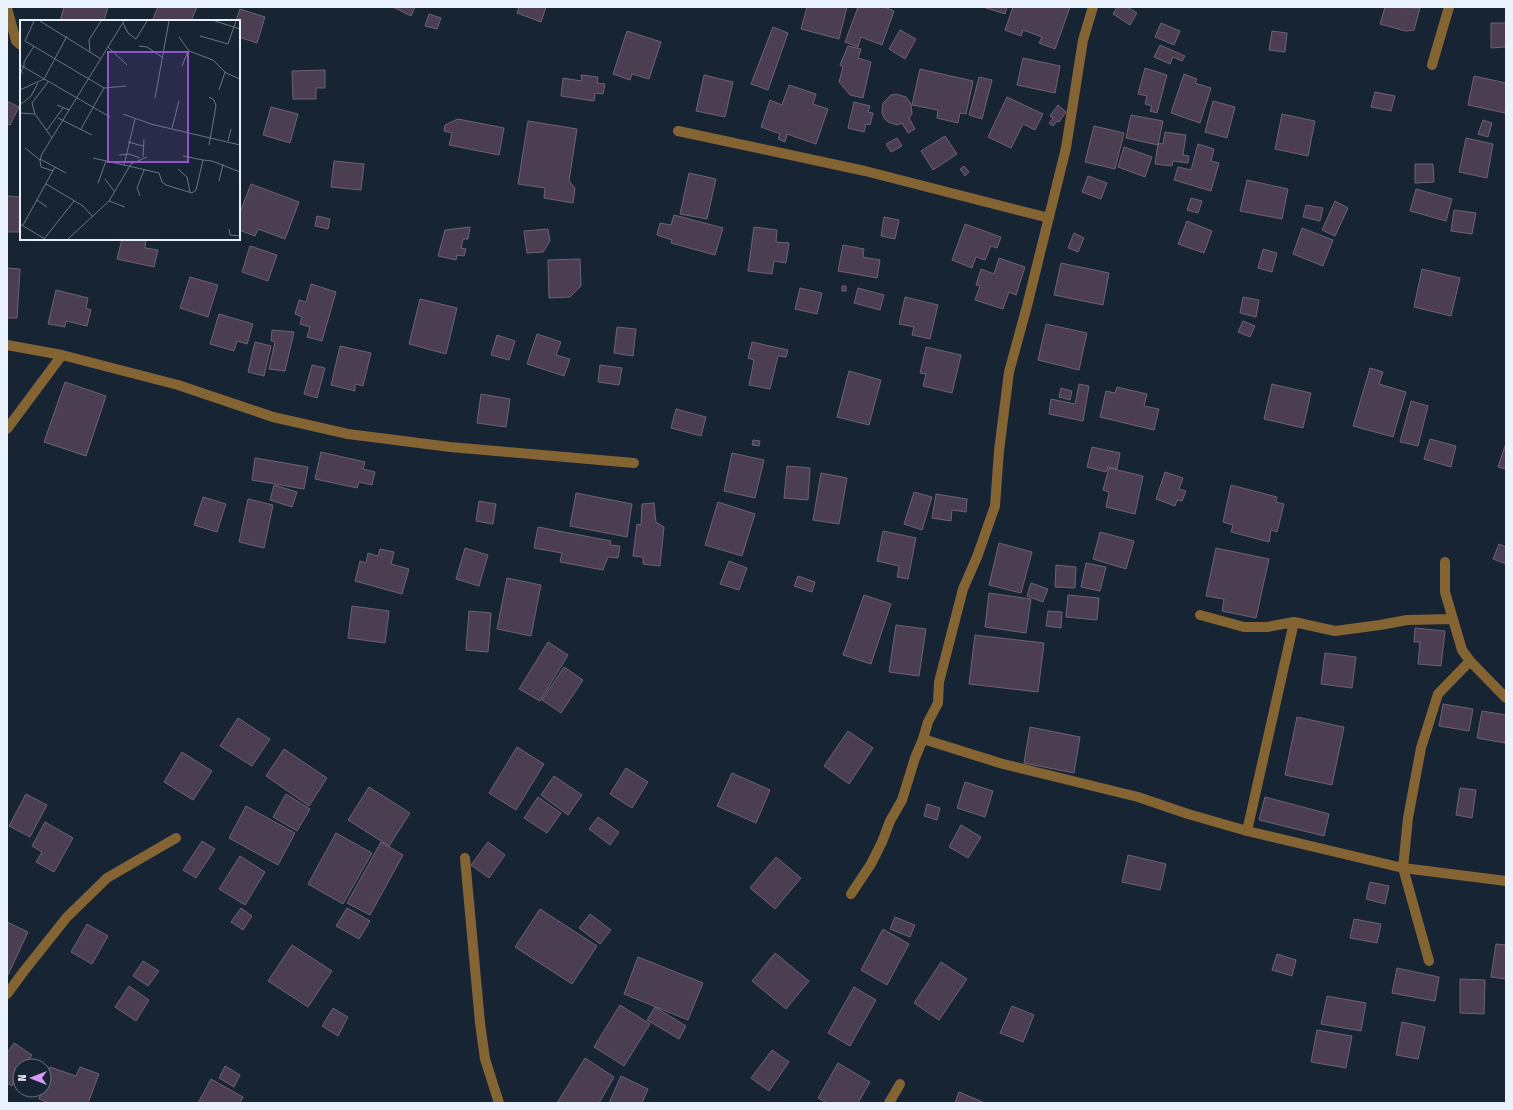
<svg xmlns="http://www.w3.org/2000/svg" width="1513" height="1110" font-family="'Fira Sans Condensed',sans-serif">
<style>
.building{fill:#4b3e50;stroke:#6f6175}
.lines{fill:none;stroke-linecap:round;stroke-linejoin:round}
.minor{stroke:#846433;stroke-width:10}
.inset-road{fill:none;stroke:#6b7684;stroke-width:1}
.view{fill:#9154cb;fill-opacity:0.15;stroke:#9154cb;stroke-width:2}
.inset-edge{fill:none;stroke:#e9f2fc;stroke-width:2}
</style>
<rect width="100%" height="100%" fill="#172434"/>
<path class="building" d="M 64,7 L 108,7 L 104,21 L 60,21 Z
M 158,7 L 197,7 L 191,21 L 152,21 Z
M 393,7 L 415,7 L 411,16 Z
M 519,7 L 546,7 L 541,22 L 517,13 Z
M 807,7 L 847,7 L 839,39 L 801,29 Z
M 858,7 L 884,7 L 894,11 L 882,45 L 861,37 L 858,47 L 845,42 Z
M 983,7 L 1007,7 L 1005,14 Z
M 1013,7 L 1070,7 L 1055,49 L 1039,43 L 1042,37 L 1023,30 L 1021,36 L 1005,30 Z
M 1117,7 L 1127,7 L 1137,13 L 1130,25 L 1113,14 Z
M 1385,7 L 1420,8 L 1414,30 L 1406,31 L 1380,24 Z
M 240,9 L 265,17 L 257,43 L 239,37 L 239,21 L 236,21 Z
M 429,14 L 441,18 L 437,29 L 425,26 Z
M 1161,23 L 1180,31 L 1174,45 L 1155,37 Z
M 1491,23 L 1506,23 L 1506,47 L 1491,48 Z
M 773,27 L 788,33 L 768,90 L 751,84 Z
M 900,30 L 916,39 L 905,59 L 889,49 Z
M 627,31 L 661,42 L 649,79 L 632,74 L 630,80 L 613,74 Z
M 1272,31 L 1287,33 L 1285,52 L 1269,50 Z
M 1160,45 L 1185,56 L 1182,61 L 1173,57 L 1170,64 L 1154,57 Z
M 848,46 L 861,49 L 858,58 L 871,62 L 863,98 L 850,95 L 839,82 L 843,67 L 840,65 Z
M 1023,58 L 1060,66 L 1055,93 L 1017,85 Z
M 1145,68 L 1167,75 L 1157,113 L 1150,111 L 1152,106 L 1145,104 L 1147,96 L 1138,94 Z
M 920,69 L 973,81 L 966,114 L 960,113 L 958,123 L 937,118 L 938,110 L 912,105 Z
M 325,70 L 325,88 L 316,88 L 316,99 L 293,99 L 292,71 Z
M 1184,74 L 1197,79 L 1195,83 L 1211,88 L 1200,123 L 1171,113 Z
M 581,75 L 598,77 L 597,83 L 605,84 L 603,94 L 595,93 L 594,101 L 561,96 L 563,78 L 582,81 Z
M 704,75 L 733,82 L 725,117 L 696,111 Z
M 1474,76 L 1506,83 L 1506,106 L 1505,113 L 1468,105 Z
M 979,77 L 992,80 L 982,119 L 969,115 Z
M 789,85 L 816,94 L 813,104 L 828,109 L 816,144 L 787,134 L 785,142 L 778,139 L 780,134 L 761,127 L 770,100 L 782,105 Z
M 1375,92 L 1395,96 L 1391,111 L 1371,107 Z
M 896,94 L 906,97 L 911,104 L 912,114 L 909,118 L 915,129 L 908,133 L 902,123 L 897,125 L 888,122 L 884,118 L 882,113 L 883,103 L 891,95 Z
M 1007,97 L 1043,114 L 1035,130 L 1023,124 L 1011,148 L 988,137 Z
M 7,101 L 19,107 L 10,125 L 7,124 Z
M 1213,101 L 1235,107 L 1227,138 L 1205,132 Z
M 854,102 L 870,106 L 868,112 L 873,113 L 870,125 L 866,124 L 864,132 L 848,128 Z
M 1058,105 L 1066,112 L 1059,122 L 1057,121 L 1053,126 L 1049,123 L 1053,118 L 1050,116 Z
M 271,107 L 298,114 L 290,143 L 263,135 Z
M 1282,114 L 1315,121 L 1308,156 L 1275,149 Z
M 1131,115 L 1163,121 L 1158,145 L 1126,138 Z
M 458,119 L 504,128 L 499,155 L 449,145 L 452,133 L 444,131 L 445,125 Z
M 1483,120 L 1492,123 L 1488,137 L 1478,134 Z
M 528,121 L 577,129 L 569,181 L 575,188 L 573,203 L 544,198 L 545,188 L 518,184 Z
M 1094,126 L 1124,133 L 1115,169 L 1085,162 Z
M 1165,132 L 1186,135 L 1183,155 L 1189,156 L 1188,163 L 1173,161 L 1172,166 L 1155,164 L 1158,143 L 1163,144 Z
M 945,136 L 957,154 L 933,170 L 921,151 Z
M 897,138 L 902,146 L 891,152 L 886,144 Z
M 1466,138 L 1493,144 L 1487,178 L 1459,172 Z
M 1198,144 L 1214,149 L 1211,161 L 1219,163 L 1211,191 L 1174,180 L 1178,167 L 1191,170 Z
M 1124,147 L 1152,157 L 1145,177 L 1118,167 Z
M 334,161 L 364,164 L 361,190 L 331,187 Z
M 1415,164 L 1433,164 L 1434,182 L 1415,183 Z
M 964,166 L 969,172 L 965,176 L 960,169 Z
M 689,173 L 716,179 L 707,219 L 680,214 Z
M 1088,176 L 1107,183 L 1101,199 L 1082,192 Z
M 1247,180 L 1288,189 L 1282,219 L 1240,211 Z
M 251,184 L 299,202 L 285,239 L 258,229 L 255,236 L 239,230 L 239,215 Z
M 1416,189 L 1452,199 L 1446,221 L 1410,211 Z
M 7,196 L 21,197 L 19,232 L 7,232 Z
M 1191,198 L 1202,201 L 1198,213 L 1187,210 Z
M 1335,201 L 1348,208 L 1335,236 L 1322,230 Z
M 1306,205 L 1323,208 L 1320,221 L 1303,217 Z
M 1454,210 L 1476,213 L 1472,234 L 1451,231 Z
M 674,215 L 723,228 L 715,255 L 671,243 L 672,240 L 657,235 L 660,223 L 671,225 Z
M 317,216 L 330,219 L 328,229 L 315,226 Z
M 884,217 L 899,220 L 895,239 L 881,236 Z
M 1187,221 L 1212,231 L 1204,253 L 1178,244 Z
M 965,224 L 1001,237 L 997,248 L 991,246 L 985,260 L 976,257 L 972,268 L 952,260 Z
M 470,227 L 468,239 L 463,239 L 461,248 L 466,249 L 464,256 L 457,255 L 456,260 L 438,256 L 445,230 Z
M 754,227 L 777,230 L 776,242 L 789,243 L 786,263 L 774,261 L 772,274 L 748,271 Z
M 1302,228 L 1333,240 L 1323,266 L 1293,254 Z
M 548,229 L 550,241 L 543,252 L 527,253 L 524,231 Z
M 1074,233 L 1084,238 L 1078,252 L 1068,248 Z
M 122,239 L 146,239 L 145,248 L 158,250 L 154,267 L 117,259 Z
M 843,245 L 864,249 L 863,257 L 880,260 L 877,278 L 838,271 Z
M 250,246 L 277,255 L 268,281 L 242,272 Z
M 1263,249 L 1277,253 L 1272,272 L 1258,268 Z
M 999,258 L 1025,267 L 1016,295 L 1009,292 L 1003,309 L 975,300 L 980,286 L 976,285 L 981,269 L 994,274 Z
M 580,259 L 581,286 L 570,297 L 549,298 L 548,260 Z
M 1061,263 L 1109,273 L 1103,305 L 1054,295 Z
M 7,268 L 20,269 L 17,318 L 7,318 Z
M 1422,269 L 1460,278 L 1451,316 L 1414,307 Z
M 190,277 L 218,285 L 208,317 L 180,308 Z
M 311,284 L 336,292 L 322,341 L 307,337 L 310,327 L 300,324 L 302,317 L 295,314 L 299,300 L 306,302 Z
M 842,286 L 846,286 L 846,291 L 842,291 Z
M 800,288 L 822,293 L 817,314 L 795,309 Z
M 858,288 L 884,295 L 880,310 L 854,303 Z
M 56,290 L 88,298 L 86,308 L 91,310 L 87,326 L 66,321 L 65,327 L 48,324 Z
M 905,297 L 938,305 L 930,339 L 912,335 L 914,327 L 899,324 Z
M 1243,297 L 1259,300 L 1256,317 L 1240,313 Z
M 420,299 L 457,308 L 446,354 L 409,344 Z
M 219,314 L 253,324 L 247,344 L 237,341 L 234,351 L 210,344 Z
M 1243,321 L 1255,326 L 1250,337 L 1238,332 Z
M 1046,324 L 1087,333 L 1079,370 L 1038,360 Z
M 617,327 L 636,329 L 633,356 L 614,353 Z
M 272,330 L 294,332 L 285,371 L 269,369 L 275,342 L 271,341 Z
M 537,334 L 561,342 L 556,355 L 570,359 L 564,376 L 527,364 Z
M 497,335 L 515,341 L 509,360 L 491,355 Z
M 255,342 L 271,346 L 264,376 L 248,372 Z
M 752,342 L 788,350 L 786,357 L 778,356 L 770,389 L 749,385 L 754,360 L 748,358 Z
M 340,346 L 371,353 L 363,386 L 355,384 L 355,391 L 331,385 Z
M 926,347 L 961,355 L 952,393 L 923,386 L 926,374 L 920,373 Z
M 312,365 L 325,368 L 317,398 L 304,394 Z
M 600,365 L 622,368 L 619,385 L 598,382 Z
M 1370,368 L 1383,372 L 1379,384 L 1406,392 L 1393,437 L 1353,426 Z
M 849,371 L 881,380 L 869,425 L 837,417 Z
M 65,382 L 106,396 L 86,456 L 44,442 Z
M 1079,384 L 1089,386 L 1083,421 L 1049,414 L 1051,399 L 1075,404 Z
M 1272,384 L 1311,393 L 1303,428 L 1264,419 Z
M 1117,387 L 1147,394 L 1144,406 L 1159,409 L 1154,430 L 1100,417 L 1106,391 L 1115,393 Z
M 1061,388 L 1072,391 L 1070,400 L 1059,397 Z
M 481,394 L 510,399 L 506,427 L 477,423 Z
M 1411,401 L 1428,406 L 1418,446 L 1400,442 Z
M 676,409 L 706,417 L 701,436 L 671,428 Z
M 1430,439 L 1456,446 L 1451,467 L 1424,459 Z
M 753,440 L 760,441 L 759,446 L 752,445 Z
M 1505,446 L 1506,447 L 1506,469 L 1498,467 Z
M 1092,447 L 1120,453 L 1117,469 L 1108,467 L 1106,472 L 1087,467 Z
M 321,452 L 365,462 L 363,469 L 375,472 L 372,485 L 359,482 L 357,488 L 315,479 Z
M 732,453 L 764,460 L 755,498 L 724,491 Z
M 255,458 L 308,467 L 304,489 L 252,480 Z
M 787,466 L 810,468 L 808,500 L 784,498 Z
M 1109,468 L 1143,476 L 1135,514 L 1106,507 L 1109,492 L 1103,490 Z
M 1165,472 L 1183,478 L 1179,489 L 1186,491 L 1182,501 L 1177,500 L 1175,506 L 1156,499 Z
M 821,473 L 847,478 L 839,524 L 813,520 Z
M 274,485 L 297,492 L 292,507 L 270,500 Z
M 1231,485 L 1277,497 L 1276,502 L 1284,504 L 1277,532 L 1271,530 L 1269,542 L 1231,532 L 1233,525 L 1223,522 Z
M 914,492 L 932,497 L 922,530 L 904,524 Z
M 576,493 L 632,504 L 627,537 L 570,526 Z
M 936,494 L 967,499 L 966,512 L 952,510 L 951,521 L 932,518 Z
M 203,497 L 226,504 L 217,532 L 194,525 Z
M 248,499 L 273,505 L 264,548 L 239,542 Z
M 479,501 L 496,504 L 493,524 L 476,521 Z
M 718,502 L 755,514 L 742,556 L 705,545 Z
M 654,503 L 656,522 L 664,527 L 660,566 L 643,564 L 643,557 L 633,556 L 637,524 L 641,525 L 642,504 Z
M 538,527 L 611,541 L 610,545 L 620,546 L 618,558 L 608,557 L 603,570 L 560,562 L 562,553 L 534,548 Z
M 883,531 L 916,538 L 908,579 L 897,577 L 899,566 L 877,561 Z
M 1100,532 L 1134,541 L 1126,569 L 1093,559 Z
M 999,543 L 1032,552 L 1021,593 L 989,585 Z
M 1499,544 L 1506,547 L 1506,564 L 1493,559 Z
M 465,548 L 488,555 L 479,586 L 456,579 Z
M 1216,548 L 1269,559 L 1256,618 L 1222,611 L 1224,599 L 1206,596 Z
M 380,549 L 394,552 L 391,564 L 409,569 L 402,594 L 355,581 L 360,561 L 366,563 L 368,553 L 378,556 Z
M 729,561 L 747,568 L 739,590 L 720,584 Z
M 1086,563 L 1106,567 L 1100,591 L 1081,587 Z
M 1056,565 L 1076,567 L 1075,588 L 1055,587 Z
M 798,576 L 815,582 L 812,592 L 794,586 Z
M 507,578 L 541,585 L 531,636 L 497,629 Z
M 1031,583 L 1048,589 L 1043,602 L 1027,596 Z
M 989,593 L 1031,599 L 1026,633 L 985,627 Z
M 864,595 L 891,604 L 871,664 L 843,655 Z
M 1068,595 L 1099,598 L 1097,620 L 1066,617 Z
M 352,606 L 389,611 L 385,643 L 348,638 Z
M 469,611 L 491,613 L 488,652 L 466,650 Z
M 1048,611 L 1062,612 L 1061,628 L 1046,626 Z
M 896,625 L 926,629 L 919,676 L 889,672 Z
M 1415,628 L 1445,631 L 1441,666 L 1418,664 L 1420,642 L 1414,642 Z
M 975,635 L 1044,643 L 1038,692 L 969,684 Z
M 548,642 L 568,655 L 540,701 L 519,689 Z
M 1325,653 L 1356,657 L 1352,688 L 1321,684 Z
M 564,667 L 583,680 L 561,713 L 542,700 Z
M 1443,704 L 1473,709 L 1469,731 L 1439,726 Z
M 1482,711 L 1506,715 L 1506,736 L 1505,743 L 1477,738 Z
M 1297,717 L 1344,727 L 1332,785 L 1285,775 Z
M 238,718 L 270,739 L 252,766 L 220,746 Z
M 1030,727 L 1080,737 L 1074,773 L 1024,763 Z
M 848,731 L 873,748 L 849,784 L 824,766 Z
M 517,747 L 544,764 L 516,810 L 489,793 Z
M 284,749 L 327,778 L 309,806 L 266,776 Z
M 182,752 L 212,771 L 193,800 L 164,782 Z
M 626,768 L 648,782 L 632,808 L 610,794 Z
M 732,773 L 770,790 L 756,823 L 717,806 Z
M 554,776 L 582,795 L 568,815 L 541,795 Z
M 965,782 L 993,791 L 985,817 L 957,808 Z
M 369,787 L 410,813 L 389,846 L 348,820 Z
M 1460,788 L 1476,790 L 1472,818 L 1456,815 Z
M 26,794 L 47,805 L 30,837 L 9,826 Z
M 286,794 L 310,809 L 297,831 L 273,817 Z
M 538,797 L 561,813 L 547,833 L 524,818 Z
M 1265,797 L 1329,814 L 1324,836 L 1259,820 Z
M 927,804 L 940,808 L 937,820 L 924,816 Z
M 246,806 L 295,833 L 278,865 L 229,838 Z
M 598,817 L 619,832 L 610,845 L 589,829 Z
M 45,822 L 73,838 L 54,872 L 36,862 L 42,852 L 32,846 Z
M 961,825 L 981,837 L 968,858 L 949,847 Z
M 336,833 L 372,853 L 343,904 L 308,884 Z
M 202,841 L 215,849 L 196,878 L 183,870 Z
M 381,842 L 403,855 L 370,915 L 347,903 Z
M 488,842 L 505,855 L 489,878 L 471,865 Z
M 1128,855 L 1166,864 L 1160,890 L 1122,882 Z
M 240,856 L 265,872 L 245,905 L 219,889 Z
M 776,857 L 801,878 L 775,909 L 750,888 Z
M 1370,882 L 1389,886 L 1385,904 L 1366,899 Z
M 241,908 L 252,916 L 243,930 L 231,922 Z
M 347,908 L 370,921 L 359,939 L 336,926 Z
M 540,909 L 597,946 L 572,984 L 515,947 Z
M 590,914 L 611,930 L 600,944 L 579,928 Z
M 895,917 L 915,925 L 910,937 L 890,929 Z
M 1354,919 L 1381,924 L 1377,943 L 1350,938 Z
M 7,922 L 28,932 L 7,977 Z
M 87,924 L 108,936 L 92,964 L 71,952 Z
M 883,929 L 909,944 L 887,985 L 861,970 Z
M 1496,944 L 1506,945 L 1506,979 L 1491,977 Z
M 292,945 L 332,971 L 308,1007 L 268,981 Z
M 775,953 L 809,981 L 786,1009 L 752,981 Z
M 1277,954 L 1296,960 L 1292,976 L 1272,970 Z
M 638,957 L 703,983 L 688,1020 L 624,994 Z
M 143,961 L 159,971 L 148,986 L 133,976 Z
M 941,962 L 967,979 L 939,1020 L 914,1003 Z
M 1397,968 L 1439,977 L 1435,1001 L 1392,993 Z
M 1460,979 L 1485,980 L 1484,1014 L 1460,1013 Z
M 129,986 L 149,1000 L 136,1021 L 115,1007 Z
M 854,987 L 876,1000 L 850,1046 L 828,1033 Z
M 1327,996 L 1366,1003 L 1361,1031 L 1321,1024 Z
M 620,1005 L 650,1024 L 624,1066 L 594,1047 Z
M 1012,1006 L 1034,1015 L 1023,1042 L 1000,1033 Z
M 655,1007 L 686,1026 L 679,1039 L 647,1020 Z
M 333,1008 L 348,1017 L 338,1036 L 322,1026 Z
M 1402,1022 L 1425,1027 L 1418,1059 L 1396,1055 Z
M 1317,1030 L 1352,1036 L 1346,1068 L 1311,1062 Z
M 14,1043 L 32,1055 L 25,1066 L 20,1066 L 20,1073 L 12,1086 L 7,1083 L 7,1053 Z
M 772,1050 L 789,1062 L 769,1091 L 751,1078 Z
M 585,1058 L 614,1077 L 599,1103 L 557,1103 Z
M 838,1063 L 870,1082 L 858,1103 L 827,1103 L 818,1098 Z
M 225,1066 L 240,1075 L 234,1087 L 219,1078 Z
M 50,1067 L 76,1076 L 80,1067 L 99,1074 L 88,1103 L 49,1103 L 39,1099 L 42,1090 L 44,1090 L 44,1085 Z
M 621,1076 L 648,1089 L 642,1103 L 609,1103 Z
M 211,1079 L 243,1097 L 240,1103 L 198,1103 Z
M 959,1092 L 985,1103 L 955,1103 Z"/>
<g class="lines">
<path class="minor" d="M 7,8 L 16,41 L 21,45
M 1432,65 L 1449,7
M 678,131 L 865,171 L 1049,218
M 7,345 L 62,355 L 178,385 L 273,417 L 348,434 L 450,447 L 634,463
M 7,429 L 62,355
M 1445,562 L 1445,592 L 1462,650 L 1470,661 L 1506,698
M 1200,615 L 1244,627 L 1267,627 L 1294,622 L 1335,631 L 1380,625 L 1407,620 L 1453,619
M 923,739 L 1003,764 L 1138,797 L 1188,814 L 1247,831 L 1403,868 L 1506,881
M 1247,831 L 1294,622
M 465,858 L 480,1023 L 485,1059 L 499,1103
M 851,894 L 871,864 L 882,842 L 890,821 L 902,800 L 915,758 L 923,739 L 928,722 L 938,703 L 939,682 L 963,589 L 977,557 L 995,506 L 999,451 L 1009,372 L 1027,306 L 1066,148 L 1083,40 L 1093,7
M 1429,961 L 1403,868 L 1408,818 L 1421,748 L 1438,694 L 1470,661
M 7,994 L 24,971 L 67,917 L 107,878 L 176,838
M 889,1103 L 900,1084"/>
</g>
<g transform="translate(20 20)">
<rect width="220" height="220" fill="#172434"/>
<path class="inset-road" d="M 14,1 L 5,21 L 84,68 L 106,66M 20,1 L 81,39M 195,1 L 220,9M 103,3 L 108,13 L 116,19 L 127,1M 180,16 L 208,24 L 216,1M 159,17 L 169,31 L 193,40 L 206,53 L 220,59M 119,26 L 127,27 L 142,37M 88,27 L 107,45M 70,32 L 69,20 L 81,1M 0,45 L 90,97M 162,46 L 168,31M 3,54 L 1,51 L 4,47 L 4,42 L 14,26M 0,70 L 24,59 L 47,16M 199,70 L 205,52M 135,78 L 149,1M 0,85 L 11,76 L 18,63M 37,85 L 49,90M 0,93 L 15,94 L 12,83 L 28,62M 15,94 L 32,118M 103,94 L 131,104 L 220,125M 38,98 L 72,115M 152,108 L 159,81M 61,109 L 84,68M 27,110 L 43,88M 208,121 L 211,109M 108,122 L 123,126M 189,125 L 196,86 L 194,80 L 189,77M 5,128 L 20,140M 99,135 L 109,134 L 120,138M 163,136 L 183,140M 123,137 L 124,119M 73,138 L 139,153 L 142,162 L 146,165 L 172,173 L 176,170 L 183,140 L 192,141 L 220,152M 20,139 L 46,153M 104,145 L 115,99M 158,149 L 167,157 L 170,172M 33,151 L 21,147 L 20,140 L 22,134 L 104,1M 85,159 L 94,171M 199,161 L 203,144M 78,163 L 86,141M 26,164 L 63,186 L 73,197M 120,176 L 117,168 L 124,150M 17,180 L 27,187M 89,181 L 105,187M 0,204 L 25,219M 3,205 L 35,147M 209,209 L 210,215 L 220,216M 24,219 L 54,181M 48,219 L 89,181 L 111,144 L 127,137"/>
<path class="view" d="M 88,32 L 168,32 L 168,142 L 88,142 Z"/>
<rect width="220" height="220" class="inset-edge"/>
</g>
<rect width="1513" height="1110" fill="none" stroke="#e9f2fc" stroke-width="16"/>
<g transform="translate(32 1078) rotate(270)"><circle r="19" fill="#172434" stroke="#6b7684"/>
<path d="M0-3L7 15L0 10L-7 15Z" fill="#d89af8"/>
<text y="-6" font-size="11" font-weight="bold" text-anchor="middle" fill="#e9f2fc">N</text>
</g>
</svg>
